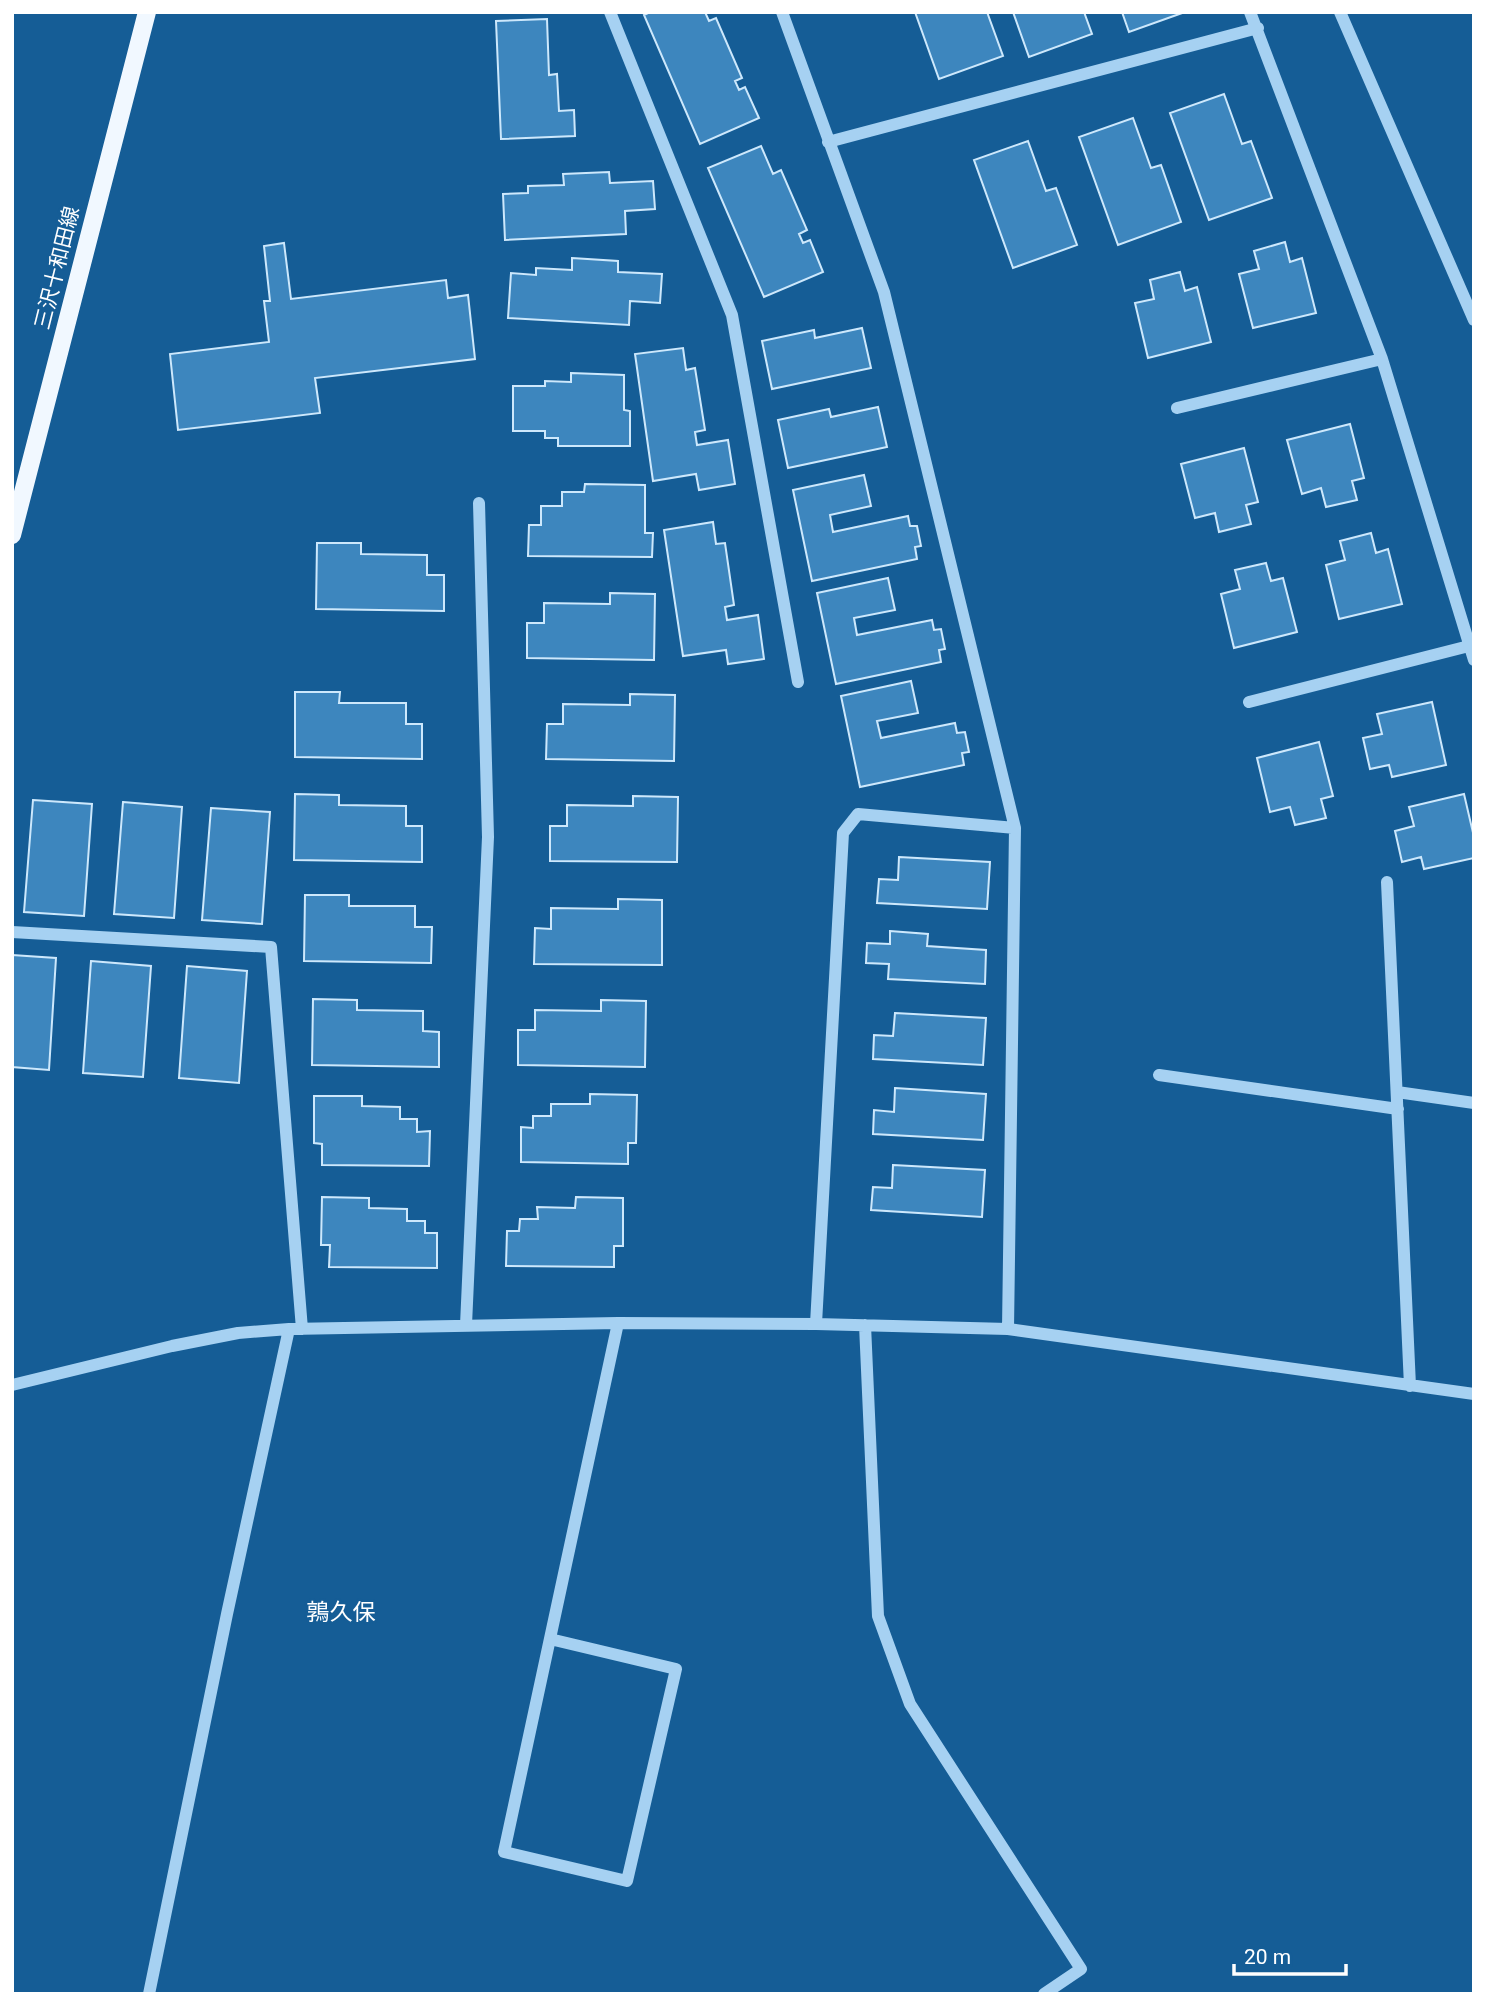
<svg xmlns="http://www.w3.org/2000/svg" width="1486" height="2006" font-family="Roboto,'Noto Sans JP',sans-serif">
<style>
.building{fill:#3d86be;stroke:#cde8fc;stroke-width:2}
.lines{fill:none;stroke-linecap:round;stroke-linejoin:round}
.minor{stroke:#a6d1f2;stroke-width:12}
.major{stroke:#f1f8ff;stroke-width:18}
.labels{text-anchor:middle;dominant-baseline:central;stroke-width:5;stroke-linejoin:round;paint-order:stroke}
.street-label{font-size:21px;fill:#fff;stroke:#155d96}
.neighbourhood-label{font-size:23px;fill:#fff;stroke:#155d96}
</style>
<rect width="100%" height="100%" fill="#155d96"/>
<path class="building" d="M 650,12 L 705,12 L 709,21 L 716,18 L 742,78 L 735,81 L 739,90 L 745,87 L 759,118 L 700,144 L 644,15 Z
M 915,12 L 987,12 L 1003,56 L 939,79 Z
M 1013,12 L 1084,12 L 1092,34 L 1029,57 Z
M 1122,12 L 1185,12 L 1129,32 Z
M 547,19 L 549,75 L 557,74 L 559,111 L 574,110 L 575,136 L 501,139 L 496,21 Z
M 1224,94 L 1242,144 L 1251,141 L 1272,198 L 1209,220 L 1170,113 Z
M 1133,118 L 1151,168 L 1161,165 L 1181,222 L 1118,245 L 1079,137 Z
M 1028,141 L 1046,191 L 1056,188 L 1077,245 L 1013,268 L 974,160 Z
M 761,146 L 773,174 L 781,170 L 807,230 L 799,234 L 803,243 L 810,240 L 823,272 L 764,297 L 708,168 Z
M 609,172 L 610,183 L 653,181 L 655,209 L 625,211 L 626,234 L 505,240 L 503,194 L 528,193 L 528,186 L 564,185 L 563,174 Z
M 1285,242 L 1290,262 L 1302,258 L 1316,313 L 1253,328 L 1239,274 L 1259,269 L 1254,251 Z
M 284,243 L 291,299 L 446,280 L 448,298 L 468,295 L 475,359 L 315,378 L 320,413 L 178,430 L 170,354 L 269,342 L 264,301 L 270,301 L 264,246 Z
M 572,258 L 618,261 L 618,272 L 662,274 L 660,303 L 630,301 L 629,325 L 508,318 L 511,273 L 536,275 L 536,268 L 572,270 Z
M 1180,272 L 1185,291 L 1197,287 L 1211,342 L 1148,358 L 1135,303 L 1154,299 L 1150,280 Z
M 862,328 L 871,368 L 772,389 L 762,341 L 814,330 L 815,338 Z
M 683,348 L 686,370 L 695,368 L 705,430 L 695,432 L 697,445 L 728,440 L 735,484 L 699,490 L 696,474 L 653,481 L 635,354 Z
M 571,373 L 624,375 L 624,410 L 630,411 L 630,446 L 558,446 L 558,438 L 545,438 L 545,431 L 513,431 L 513,386 L 545,386 L 545,381 L 571,382 Z
M 878,407 L 887,447 L 788,468 L 778,420 L 829,409 L 831,417 Z
M 1350,424 L 1364,478 L 1352,481 L 1357,500 L 1326,507 L 1321,488 L 1302,494 L 1287,440 Z
M 1244,448 L 1258,502 L 1246,505 L 1251,524 L 1219,532 L 1215,513 L 1195,518 L 1181,464 Z
M 864,475 L 871,506 L 830,515 L 833,532 L 908,516 L 910,526 L 917,526 L 921,546 L 915,547 L 917,559 L 812,581 L 793,490 Z
M 585,484 L 645,485 L 645,533 L 653,533 L 652,557 L 528,556 L 529,525 L 541,525 L 541,506 L 562,506 L 562,492 L 584,492 Z
M 713,522 L 716,544 L 725,543 L 734,605 L 725,607 L 727,620 L 758,615 L 764,659 L 728,664 L 726,650 L 683,656 L 664,530 Z
M 1371,533 L 1376,553 L 1388,549 L 1402,604 L 1339,619 L 1326,565 L 1345,560 L 1340,541 Z
M 317,543 L 361,543 L 361,554 L 427,555 L 427,575 L 444,575 L 444,611 L 316,609 Z
M 1266,563 L 1271,581 L 1283,578 L 1297,632 L 1234,648 L 1221,594 L 1240,589 L 1235,570 Z
M 888,578 L 895,610 L 854,618 L 857,635 L 932,620 L 934,630 L 941,629 L 945,649 L 939,650 L 941,662 L 836,684 L 817,593 Z
M 610,593 L 655,594 L 654,660 L 527,658 L 527,623 L 544,623 L 544,603 L 610,604 Z
M 911,681 L 918,713 L 877,721 L 881,738 L 955,723 L 957,733 L 965,732 L 969,752 L 962,753 L 964,765 L 860,787 L 841,696 Z
M 295,692 L 340,692 L 339,703 L 406,703 L 406,724 L 422,724 L 422,759 L 295,757 Z
M 630,694 L 675,695 L 674,761 L 546,759 L 547,724 L 563,724 L 563,704 L 630,705 Z
M 1432,702 L 1446,765 L 1392,777 L 1389,765 L 1370,769 L 1363,738 L 1382,734 L 1377,714 Z
M 1319,742 L 1333,796 L 1321,799 L 1326,818 L 1295,825 L 1290,807 L 1270,812 L 1257,758 Z
M 295,794 L 339,795 L 339,805 L 406,806 L 406,826 L 422,826 L 422,862 L 294,860 Z
M 1464,794 L 1474,837 L 1474,858 L 1424,869 L 1421,857 L 1402,862 L 1395,831 L 1414,826 L 1409,807 Z
M 633,796 L 678,797 L 677,862 L 550,861 L 550,826 L 567,826 L 567,805 L 633,806 Z
M 33,800 L 92,804 L 84,916 L 24,912 Z
M 123,802 L 182,807 L 174,918 L 114,914 Z
M 211,808 L 270,812 L 262,924 L 202,920 Z
M 899,857 L 990,862 L 987,909 L 877,903 L 879,879 L 898,880 Z
M 305,895 L 349,895 L 349,906 L 415,906 L 415,927 L 432,927 L 431,963 L 304,961 Z
M 618,899 L 662,900 L 662,965 L 534,964 L 535,928 L 551,929 L 551,908 L 618,909 Z
M 890,931 L 928,934 L 927,946 L 986,950 L 985,984 L 888,979 L 889,964 L 866,963 L 867,943 L 890,944 Z
M 12,955 L 56,958 L 49,1070 L 12,1067 Z
M 91,961 L 151,966 L 143,1077 L 83,1073 Z
M 187,966 L 247,971 L 239,1083 L 179,1078 Z
M 313,999 L 357,1000 L 357,1010 L 423,1011 L 423,1031 L 439,1032 L 439,1067 L 312,1065 Z
M 601,1000 L 646,1001 L 645,1067 L 518,1065 L 518,1030 L 535,1030 L 535,1010 L 601,1011 Z
M 895,1013 L 986,1018 L 983,1065 L 873,1059 L 874,1035 L 893,1036 Z
M 895,1088 L 986,1094 L 983,1140 L 873,1134 L 874,1110 L 894,1112 Z
M 590,1094 L 637,1095 L 636,1143 L 628,1143 L 628,1164 L 521,1162 L 521,1127 L 533,1128 L 533,1116 L 551,1116 L 551,1104 L 590,1104 Z
M 314,1096 L 362,1096 L 362,1106 L 400,1107 L 400,1119 L 417,1119 L 417,1132 L 430,1131 L 429,1166 L 322,1165 L 322,1144 L 314,1143 Z
M 893,1165 L 985,1170 L 982,1217 L 871,1210 L 873,1187 L 892,1188 Z
M 322,1197 L 369,1198 L 369,1208 L 407,1209 L 407,1221 L 425,1221 L 425,1233 L 437,1233 L 437,1268 L 329,1267 L 330,1245 L 321,1245 Z
M 576,1197 L 623,1198 L 623,1246 L 614,1246 L 614,1267 L 506,1266 L 507,1231 L 519,1231 L 520,1219 L 538,1219 L 537,1207 L 575,1208 Z"/>
<g class="lines">
<path class="minor" d="M 610,12 L 732,315 L 798,682
M 782,12 L 884,292 L 1015,828 L 1008,1329
M 1250,12 L 1382,359 L 1474,660
M 1340,12 L 1474,320
M 828,142 L 1258,28
M 1177,408 L 1382,359
M 1249,702 L 1469,646
M 1387,882 L 1410,1386
M 12,932 L 271,947 L 302,1329
M 1159,1075 L 1398,1109
M 1397,1092 L 1474,1103
M 816,1324 L 843,833 L 858,814 L 1015,828
M 466,1325 L 488,837 L 479,503
M 865,1325 L 878,1616 L 910,1704 L 1081,1969 L 1044,1994
M 12,1385 L 172,1346 L 238,1333 L 289,1329 L 618,1323 L 816,1324 L 1008,1329 L 1474,1394
M 550,1639 L 676,1669 L 627,1881 L 504,1852 L 618,1323
M 149,1994 L 227,1614 L 289,1329"/>
<path class="major" d="M 12,535 L 147,12"/>
</g>
<g class="labels">
<g class="street-label">
<text transform="translate(57 268) rotate(-76)">三沢十和田線</text>
</g>
<g class="neighbourhood-label">
<text x="341" y="1612">鶉久保</text>
</g>
</g>
<rect width="1486" height="2006" fill="none" stroke="#ffffff" stroke-width="28"/>
<path d="M1234 1964v10h112v-10" fill="none" stroke="#ffffff" stroke-width="3.5"/>
<text x="1244" y="1964" font-size="21" fill="#ffffff" stroke="#155d96" stroke-width="5" paint-order="stroke">20 m</text>
</svg>
